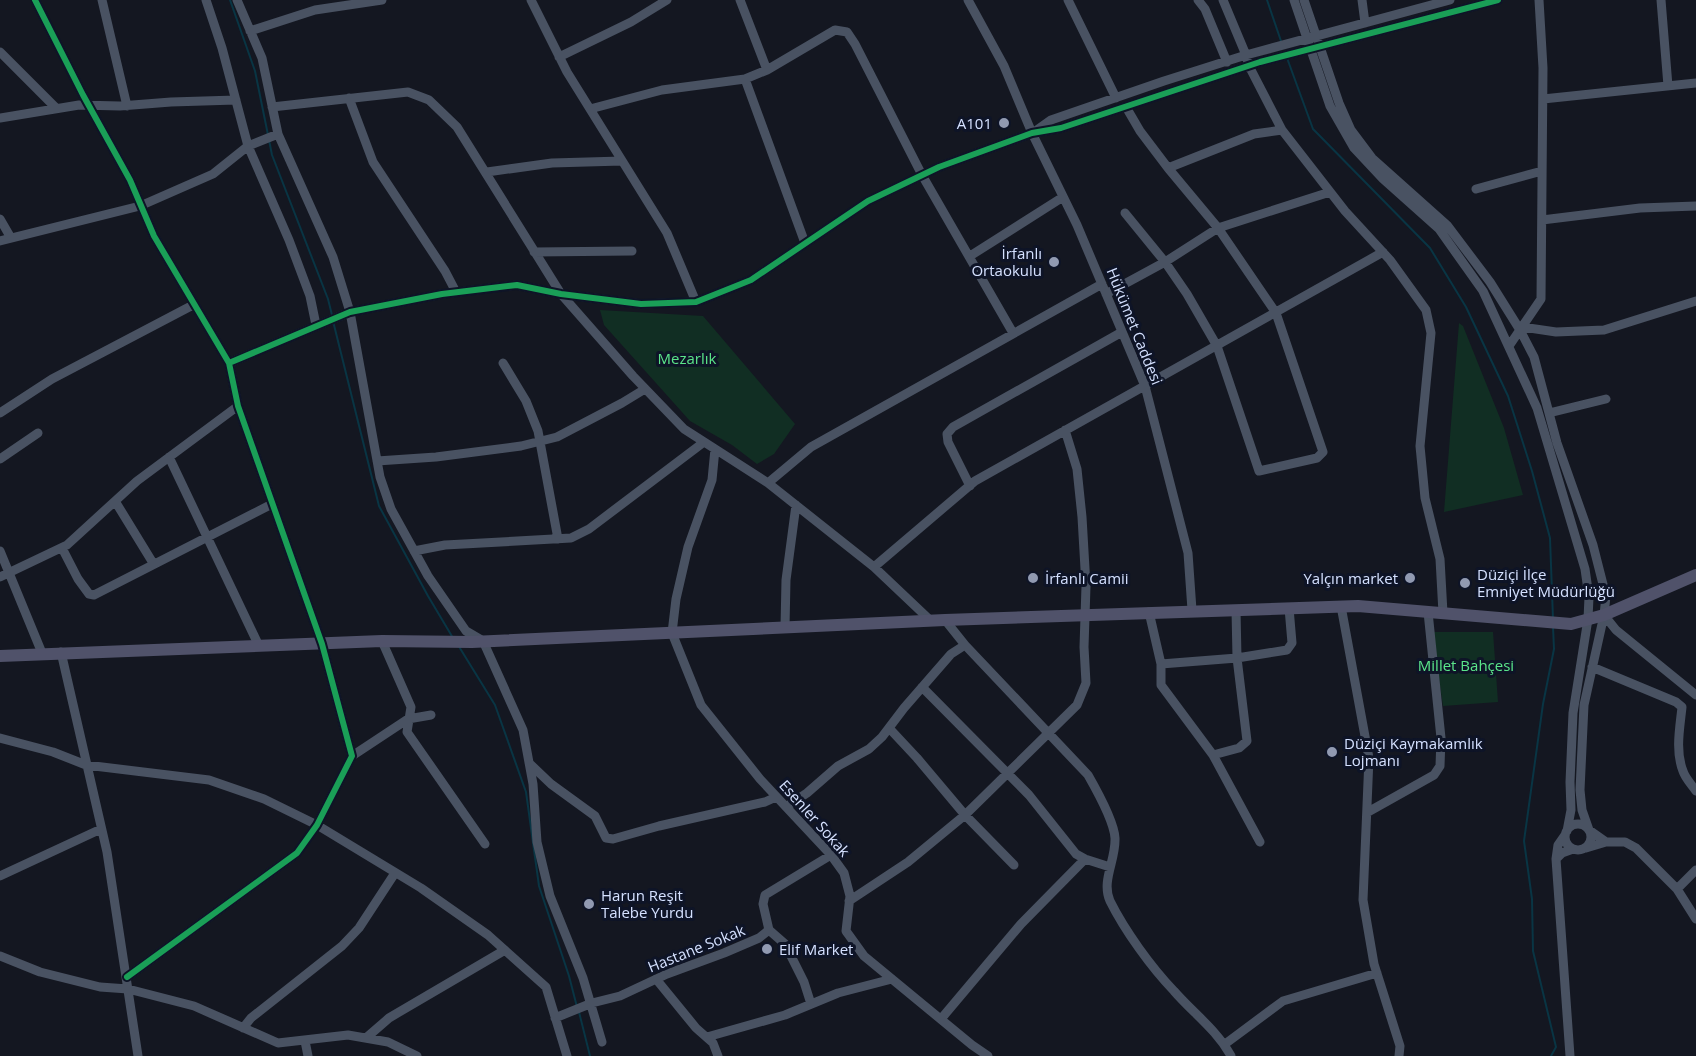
<svg xmlns="http://www.w3.org/2000/svg" width="1696" height="1056" font-family="'Open Sans',sans-serif">
<style>
.green{fill:#112e23}
.lines{fill:none;stroke-linecap:round;stroke-linejoin:round}
.stream{stroke:#093544;stroke-width:2}
.minor{stroke:#495262;stroke-width:9}
.major{stroke:#50526a;stroke-width:12}
.cycleway-casing{stroke:#0e1427;stroke-width:10}
.cycleway{stroke:#1a9f57;stroke-width:6}
.poi-dot{fill:#919ab1;stroke:#0e1427;stroke-width:2}
.labels{text-anchor:middle;dominant-baseline:central;stroke-width:6;stroke-linejoin:round;paint-order:stroke}
.poi-label{font-size:15px;fill:#d5e1ff;stroke:#0e1427;text-anchor:start}
.street-label{font-size:15px;fill:#d5e1ff;stroke:#0e1427}
.park-label{font-size:15px;fill:#5be58a;stroke:#0e1427}
</style>
<rect width="100%" height="100%" fill="#141721"/>
<path class="green" d="M 600,310 L 703,316 L 795,424 L 774,454 L 757,464 L 732,445 L 690,421 L 604,325 Z
M 1459,323 L 1463,326 L 1504,428 L 1523,495 L 1444,512 Z
M 1432,632 L 1493,632 L 1498,702 L 1443,706 Z"/>
<g class="lines">
<path class="stream" d="M 230,0 L 255,71 L 268,135
M 1267,0 L 1281,41
M 1287,58 L 1313,129 L 1430,248 L 1466,307 L 1508,396 L 1532,471 L 1550,538 L 1553,619
M 269,140 L 272,155 L 328,299 L 332,315
M 333,321 L 379,506 L 428,596 L 453,638
M 458,645 L 495,705 L 526,792 L 539,886 L 569,976 L 577,1007
M 579,1012 L 590,1056
M 1551,1056 L 1556,1047 L 1533,951 L 1532,899 L 1524,841 L 1543,704 L 1554,649 L 1553,627"/>
<path class="minor" d="M 35,0 L 83,95 L 130,180 L 154,236 L 229,363 L 238,406 L 322,644 L 352,756 L 317,825 L 297,853 L 127,977
M 102,0 L 127,106
M 206,0 L 222,48 L 248,146 L 289,240 L 310,296 L 316,325
M 237,0 L 262,58 L 278,134 L 333,257 L 350,312 L 380,477 L 391,509 L 428,576 L 466,631 L 483,641 L 523,730 L 533,784 L 537,842 L 550,896 L 583,978 L 602,1042
M 531,0 L 567,72 L 667,233 L 696,302
M 740,0 L 767,70
M 968,0 L 1004,66 L 1032,133 L 1077,225 L 1145,386 L 1188,553 L 1192,610
M 1068,0 L 1116,98
M 1198,0 L 1205,9 L 1227,62
M 1223,0 L 1246,55 L 1249,66 L 1282,130 L 1345,211 L 1390,260 L 1426,310 L 1431,333 L 1420,446 L 1425,498 L 1440,559 L 1443,613
M 1294,0 L 1330,106 L 1354,148 L 1383,179 L 1439,229 L 1483,291 L 1537,408 L 1585,569 L 1589,597 L 1588,619 L 1573,713 L 1570,782 L 1571,810 L 1567,831
M 1304,0 L 1339,103 L 1351,130 L 1372,158 L 1447,225 L 1490,282 L 1520,330 L 1534,357 L 1557,443 L 1593,545 L 1606,596 L 1604,615 L 1584,705 L 1580,790 L 1582,810 L 1589,830 L 1606,842 L 1586,848
M 1362,0 L 1365,23
M 1661,0 L 1668,86
M 250,31 L 315,10 L 382,0
M 0,52 L 56,108
M 559,57 L 631,22 L 667,0
M 745,79 L 805,243
M 349,98 L 373,162 L 445,271 L 456,292
M 1543,99 L 1696,83
M 272,107 L 408,92 L 429,100 L 457,127 L 561,294 L 633,376 L 684,429 L 768,483 L 874,567 L 931,621
M 590,109 L 662,90 L 745,79 L 767,70 L 835,30 L 847,32 L 855,44 L 922,175 L 1013,333
M 0,118 L 79,105 L 120,106 L 171,102 L 236,100
M 1037,130 L 1051,120 L 1164,81 L 1246,55 L 1450,0
M 1168,168 L 1254,134 L 1282,130
M 487,172 L 552,163 L 622,161
M 1476,189 L 1542,171
M 1125,213 L 1165,262 L 1187,294 L 1217,346 L 1259,471 L 1317,458 L 1323,452 L 1276,313 L 1218,228 L 1168,168 L 1140,131 L 1126,107
M 0,219 L 11,238
M 1542,220 L 1640,208 L 1696,206
M 0,241 L 140,206 L 213,174 L 248,146 L 278,134
M 534,252 L 632,251
M 970,256 L 1063,197
M 1106,294 L 1165,262 L 1218,228 L 1330,192
M 1522,327 L 1556,332 L 1604,330 L 1696,301
M 1509,346 L 1541,299 L 1543,68 L 1539,0
M 229,363 L 350,312 L 442,294 L 517,285 L 561,294 L 641,304 L 696,302 L 751,280 L 868,201 L 939,167 L 1032,133 L 1061,128 L 1260,62 L 1498,0
M 503,363 L 526,401 L 538,431 L 558,539
M 0,413 L 52,379 L 193,305
M 1549,413 L 1606,399
M 715,449 L 712,480 L 688,547 L 676,599 L 672,633 L 701,705 L 760,779 L 831,855 L 844,873 L 850,896 L 846,931 L 864,956 L 972,1045 L 988,1056
M 169,457 L 259,646
M 0,459 L 38,433
M 377,461 L 436,457 L 521,446 L 557,437 L 622,403 L 645,389
M 768,483 L 811,447 L 1102,284
M 970,486 L 948,442 L 947,434 L 953,427 L 1122,332
M 115,501 L 153,563
M 62,548 L 78,579 L 89,594 L 94,595 L 272,504
M 0,551 L 42,653
M 414,551 L 445,545 L 571,538 L 589,529 L 704,442
M 874,567 L 975,481 L 1383,252
M 0,577 L 67,545 L 137,481 L 238,406
M 1341,606 L 1369,758 L 1363,900 L 1374,964 L 1400,1046 L 1399,1056
M 1149,612 L 1161,664 L 1161,685 L 1213,755 L 1260,842
M 1604,615 L 1616,630 L 1696,695
M 945,620 L 965,645 L 1088,775 C 1096,789 1114,822 1115,838 C 1116,860 1101,881 1110,901 C 1125,931 1151,967 1174,991 C 1193,1013 1217,1030 1231,1056
M 785,627 L 786,580 L 796,505
M 382,641 L 411,707 L 407,732 L 485,844
M 61,652 L 107,852 L 138,1056
M 1161,664 L 1237,658 L 1287,650 L 1292,643 L 1289,608
M 1592,667 L 1676,702 L 1682,707 C 1680,727 1675,751 1683,771 C 1685,778 1692,785 1696,791
M 922,687 L 1029,795 L 1076,854 L 1085,859 L 1110,867
M 889,728 L 917,758 L 965,815 L 1014,865
M 0,738 L 53,752 L 86,765 L 209,780 L 264,799 L 317,825 L 421,888 L 488,935 L 546,987 L 567,1056
M 1213,755 L 1239,748 L 1247,741 L 1237,658 L 1236,610
M 352,756 L 408,719 L 431,715
M 529,763 L 551,784 L 595,816 L 606,838 L 613,839 L 659,826 L 765,802 L 776,797
M 786,807 L 807,793 L 838,766 L 869,749 L 882,737 L 904,708 L 951,654 L 965,645
M 1368,812 L 1434,775 L 1440,766 L 1441,738 L 1428,612
M1565 837a13 13 0 1 1 26 0a13 13 0 1 1-26 0Z
M 1565,835 L 1558,845 L 1556,859 L 1562,853 L 1573,849
M 1606,842 L 1625,842 L 1636,848 L 1677,889 L 1696,919
M 1556,859 L 1570,1056
M 0,876 L 101,829
M 1677,889 L 1696,870
M 849,901 L 908,862 L 965,815 L 1077,705 L 1086,683 L 1084,647 L 1086,586 L 1082,517 L 1077,469 L 1065,430
M 769,930 L 785,944 L 804,982 L 811,1004
M 0,956 L 40,972 L 100,987 L 128,989 L 194,1006 L 278,1043 L 348,1035 L 388,1042 L 417,1056
M 656,979 L 696,1028 L 713,1043 L 718,1056
M 555,1018 L 592,1003 L 620,996 L 667,974 L 724,953 L 759,938 L 769,930 L 763,904 L 765,895 L 831,855
M 941,1019 L 1021,924 L 1085,859
M 243,1028 L 251,1018 L 342,946 L 359,928 L 395,873
M 707,1037 L 785,1015 L 838,993 L 892,979
M 366,1038 L 389,1018 L 505,950
M 305,1041 L 308,1056
M 1225,1044 L 1283,1001 L 1377,973"/>
<path class="major" d="M 0,656 L 382,641 L 472,642 L 945,620 L 1358,606 L 1571,624 L 1604,615 L 1696,575"/>
<g class="cycleway-casing">
<path id="cycleway" d="M 35,0 L 83,95 L 130,180 L 154,236 L 229,363 L 238,406 L 322,644 L 352,756 L 317,825 L 297,853 L 127,977
M 229,363 L 350,312 L 442,294 L 517,285 L 561,294 L 641,304 L 696,302 L 751,280 L 868,201 L 939,167 L 1032,133 L 1061,128 L 1260,62 L 1498,0"/>
</g>
<use href="#cycleway" class="cycleway"/>
</g>
<g class="poi-dot">
<circle cx="1004" cy="123" r="6"/>
<circle cx="1054" cy="262" r="6"/>
<circle cx="1033" cy="578" r="6"/>
<circle cx="1410" cy="578" r="6"/>
<circle cx="1465" cy="583" r="6"/>
<circle cx="1332" cy="752" r="6"/>
<circle cx="589" cy="904" r="6"/>
<circle cx="767" cy="949" r="6"/>
</g>
<g class="labels">
<g class="poi-label">
<text x="992" y="123" text-anchor="end">A101</text>
<text x="1042" y="253" text-anchor="end">İrfanlı<tspan x="1042" dy="17">Ortaokulu</tspan></text>
<text x="1477" y="574">Düziçi İlçe<tspan x="1477" dy="17">Emniyet Müdürlüğü</tspan></text>
<text x="1045" y="578">İrfanlı Camii</text>
<text x="1398" y="578" text-anchor="end">Yalçın market</text>
<text x="1344" y="743">Düziçi Kaymakamlık<tspan x="1344" dy="17">Lojmanı</tspan></text>
<text x="601" y="895">Harun Reşit<tspan x="601" dy="17">Talebe Yurdu</tspan></text>
<text x="779" y="949">Elif Market</text>
</g>
<g class="street-label">
<text transform="translate(1135 326) rotate(68)">Hükümet Caddesi</text>
<text transform="translate(815 818) rotate(48)">Esenler Sokak</text>
<text transform="translate(696 948) rotate(-22)">Hastane Sokak</text>
</g>
<g class="park-label">
<text x="687" y="358">Mezarlık</text>
<text x="1466" y="665">Millet Bahçesi</text>
</g>
</g>
</svg>
